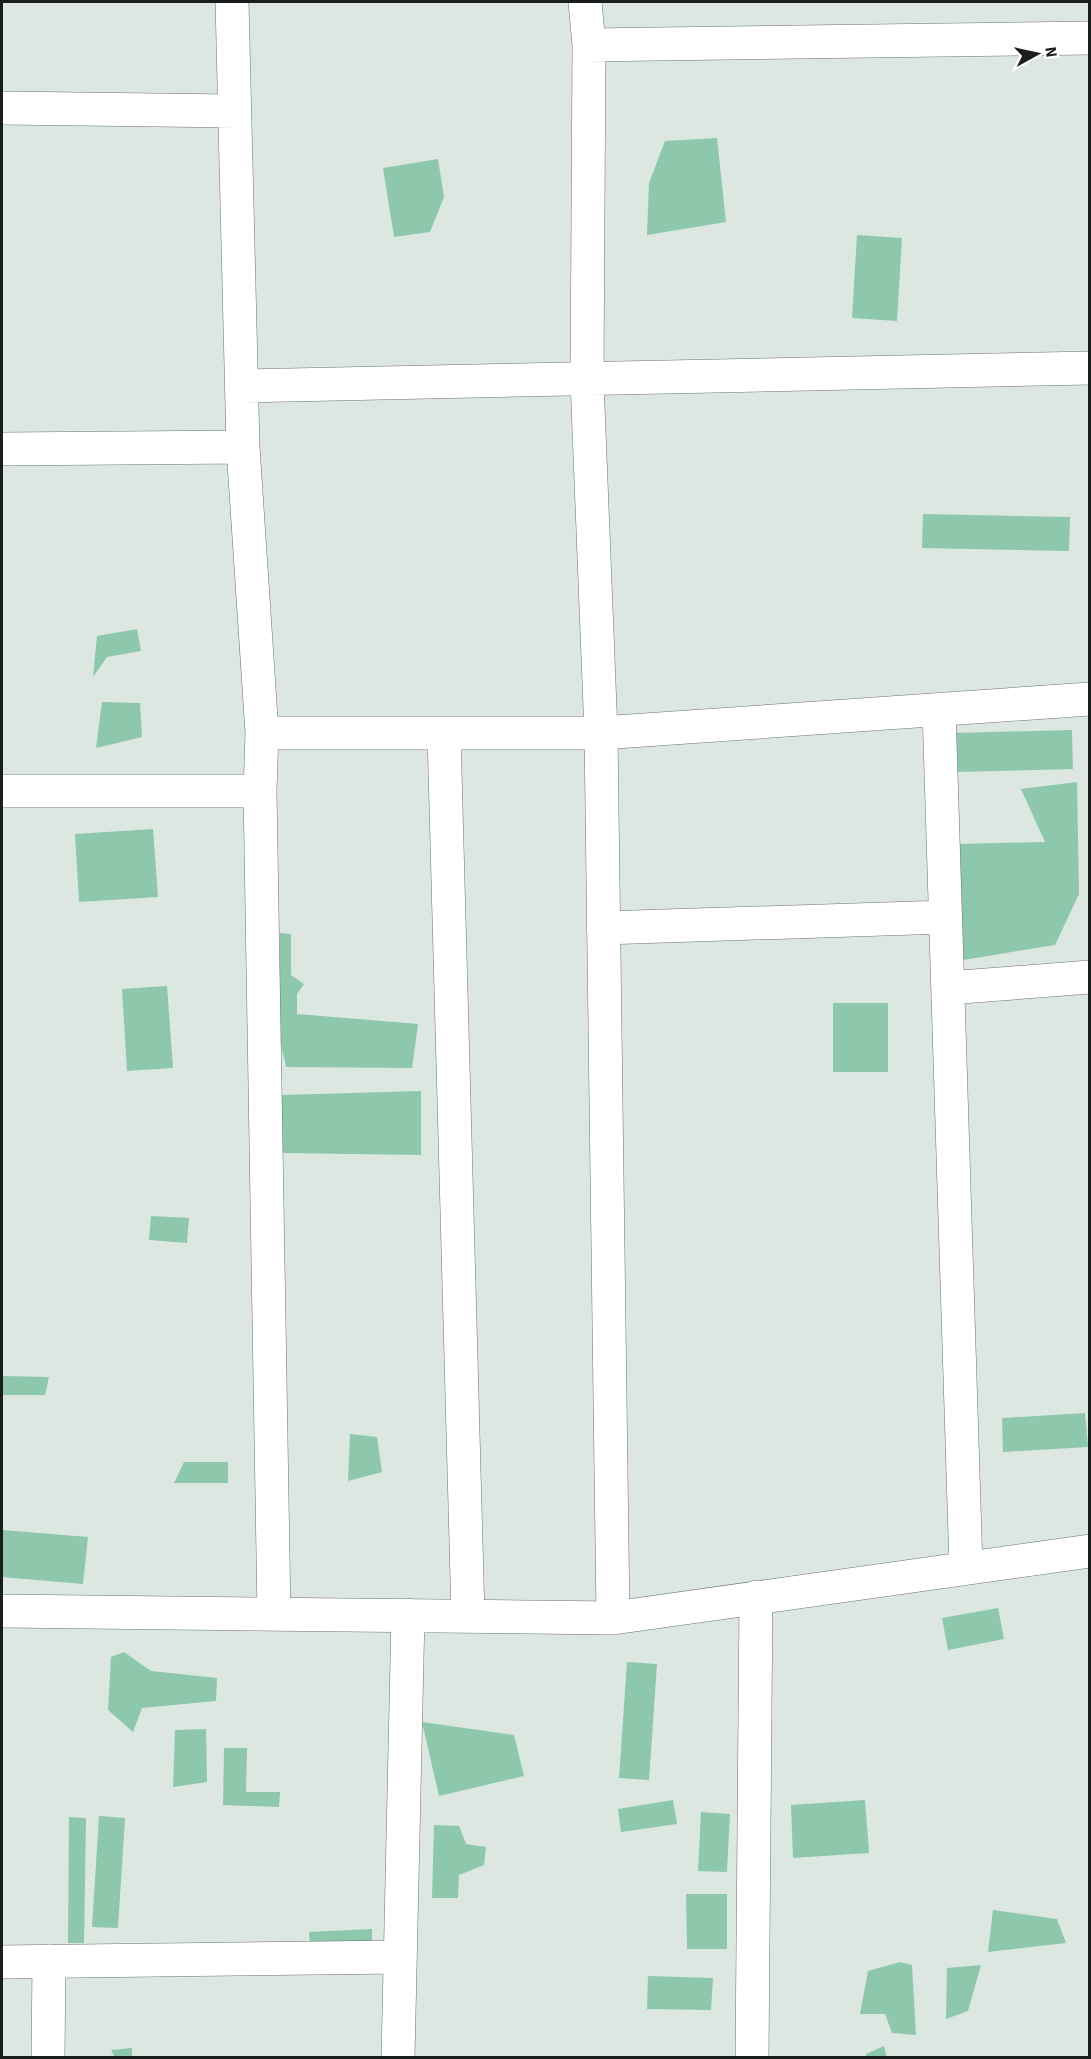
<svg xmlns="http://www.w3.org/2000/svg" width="1091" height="2059" font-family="'Source Sans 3',sans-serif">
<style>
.building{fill:#8dc7ac}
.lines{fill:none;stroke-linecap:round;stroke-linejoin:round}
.minor-casing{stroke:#6b746f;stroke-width:34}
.minor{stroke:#fff;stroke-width:33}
</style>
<rect width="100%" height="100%" fill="#dde7e2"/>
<path class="building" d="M 717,138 L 726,222 L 647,235 L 649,183 L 665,141 Z
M 438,159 L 444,197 L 430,232 L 394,237 L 383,168 Z
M 857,235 L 902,238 L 897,321 L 852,318 Z
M 923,514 L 1070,517 L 1069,551 L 922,548 Z
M 137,629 L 141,651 L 107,657 L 93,677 L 97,636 Z
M 102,702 L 140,703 L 142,737 L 96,748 Z
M 1072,730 L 1073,769 L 954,772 L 953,733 Z
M 1077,782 L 1079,894 L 1055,945 L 963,960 L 958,844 L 1045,842 L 1021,789 Z
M 153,829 L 158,897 L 79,902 L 75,834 Z
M 280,933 L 291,934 L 291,975 L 304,984 L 297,994 L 297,1014 L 418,1024 L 412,1068 L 286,1067 L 277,1026 Z
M 167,986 L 173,1068 L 127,1071 L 122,989 Z
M 833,1003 L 888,1003 L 888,1072 L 833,1072 Z
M 421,1091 L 421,1155 L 282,1153 L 281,1095 Z
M 151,1216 L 189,1218 L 187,1243 L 149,1240 Z
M 2,1376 L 49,1377 L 45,1395 L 2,1395 Z
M 1085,1413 L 1088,1447 L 1003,1452 L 1002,1418 Z
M 350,1434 L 377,1437 L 382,1472 L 348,1481 Z
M 184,1462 L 228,1462 L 228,1483 L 174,1483 Z
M 2,1530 L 88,1537 L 83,1584 L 2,1577 Z
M 998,1608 L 1004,1639 L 948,1650 L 942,1618 Z
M 124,1652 L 151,1671 L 217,1678 L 216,1701 L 142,1708 L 133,1732 L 108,1710 L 111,1657 Z
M 627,1662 L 657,1664 L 649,1780 L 619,1778 Z
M 422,1722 L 514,1735 L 524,1776 L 439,1796 Z
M 206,1729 L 207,1782 L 173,1787 L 175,1730 Z
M 224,1748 L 247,1748 L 246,1792 L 280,1792 L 279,1807 L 223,1805 Z
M 673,1800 L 677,1824 L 621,1832 L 618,1809 Z
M 865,1800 L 869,1853 L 793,1858 L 791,1805 Z
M 701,1812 L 730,1814 L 727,1872 L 698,1871 Z
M 99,1816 L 125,1818 L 118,1928 L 92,1927 Z
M 69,1817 L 86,1818 L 84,1943 L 68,1943 Z
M 434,1825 L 459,1826 L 466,1844 L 486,1847 L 484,1865 L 459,1875 L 458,1898 L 432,1898 Z
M 686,1894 L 727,1894 L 727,1949 L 687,1949 Z
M 993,1910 L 1057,1919 L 1066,1943 L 988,1952 Z
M 372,1929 L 372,1944 L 310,1947 L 309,1932 Z
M 900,1962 L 912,1965 L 916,2035 L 892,2033 L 885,2014 L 860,2014 L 868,1971 Z
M 981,1965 L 968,2011 L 946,2019 L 947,1968 Z
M 648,1976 L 713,1978 L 711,2010 L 647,2009 Z
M 884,2046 L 887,2058 L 866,2058 L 866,2054 Z
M 132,2048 L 132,2058 L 115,2058 L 111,2050 Z"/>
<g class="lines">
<g class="minor-casing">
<path id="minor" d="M 232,2 L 243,447 L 262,733 L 260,791 L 274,1614
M 585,2 L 589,45 L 587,380 L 601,733 L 613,1618
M 589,45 L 1090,38
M 2,108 L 234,111
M 242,386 L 1090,368
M 2,449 L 243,447
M 939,710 L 966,1568
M 262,733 L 601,733 L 1090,699
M 444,734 L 468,1616
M 2,791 L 260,791
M 603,928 L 945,917
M 948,988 L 1090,977
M 2,1611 L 613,1618 L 1090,1551
M 2,1962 L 400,1957
M 48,2058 L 49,1961
M 398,2058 L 408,1615
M 752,2058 L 756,1597"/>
</g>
<use href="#minor" class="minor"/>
</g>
<rect width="1091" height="2059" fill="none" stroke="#191d1b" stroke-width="6"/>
<g transform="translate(1037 54) rotate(82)" stroke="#ffffff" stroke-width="4.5" paint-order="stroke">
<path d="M0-4.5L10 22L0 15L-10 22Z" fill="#191d1b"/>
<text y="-9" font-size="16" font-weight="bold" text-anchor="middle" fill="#191d1b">N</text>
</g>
</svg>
